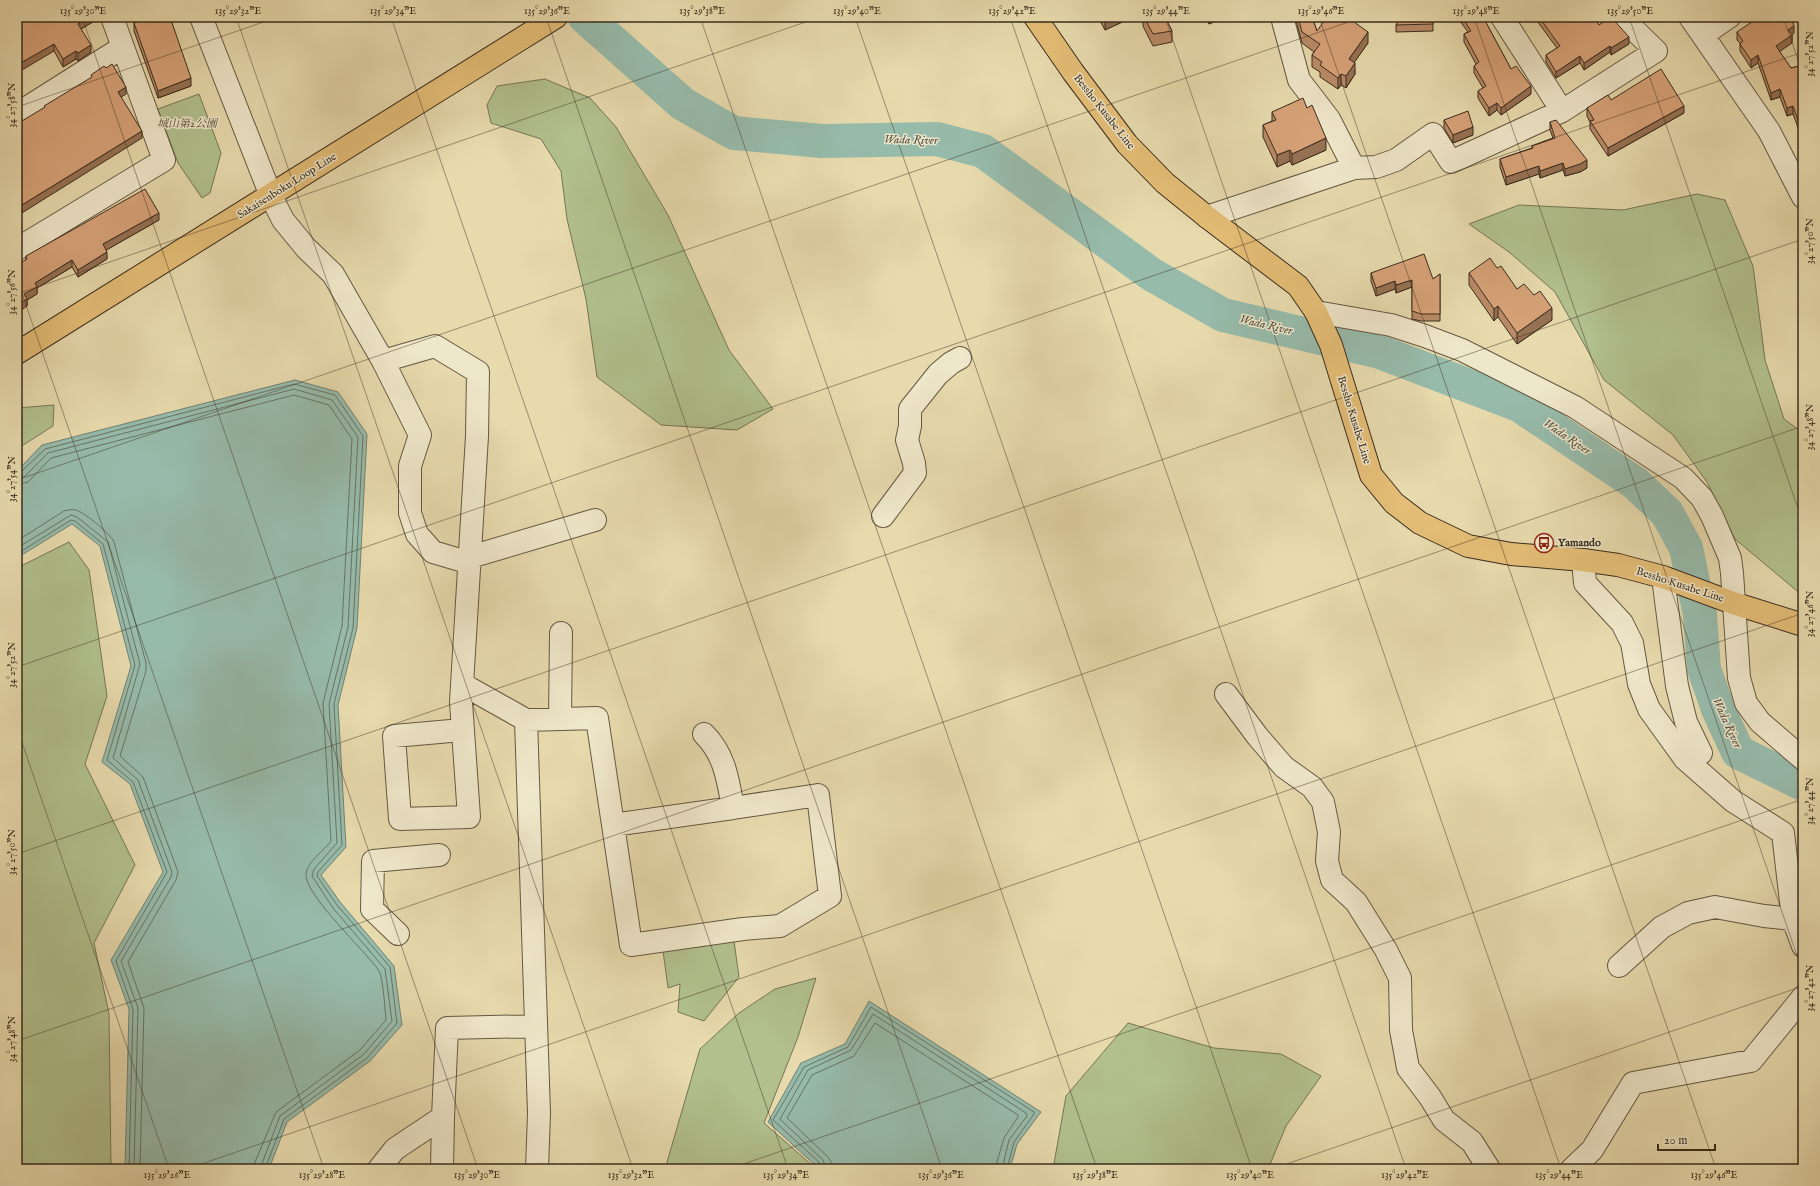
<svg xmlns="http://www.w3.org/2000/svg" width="1820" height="1186" font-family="'IM FELL English','Noto Serif JP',serif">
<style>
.green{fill:#b1c08d;stroke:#767656}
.water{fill:#97bbab;stroke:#728273}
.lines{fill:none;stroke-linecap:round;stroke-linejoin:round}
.shore{stroke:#687464;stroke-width:1}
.river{stroke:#97bbab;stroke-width:34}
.minor-casing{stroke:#655842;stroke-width:24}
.major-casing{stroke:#3a2c1e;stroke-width:24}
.minor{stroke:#efe7ca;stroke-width:22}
.major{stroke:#e4bd76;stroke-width:22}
.wall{fill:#b98b67;stroke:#3a2c1e}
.shaded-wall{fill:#967154;stroke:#3a2c1e}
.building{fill:#d7a278;stroke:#3a2c1e}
.ticks{fill:none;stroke:#3a2c1e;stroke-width:1;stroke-opacity:0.45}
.labels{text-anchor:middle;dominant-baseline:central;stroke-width:3;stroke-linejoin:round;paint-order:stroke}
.street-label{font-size:11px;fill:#3a2c1e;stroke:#efe7ca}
.park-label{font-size:11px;font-style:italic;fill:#524a34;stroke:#efe7ca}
.poi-label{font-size:11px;font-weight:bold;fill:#3a2c1e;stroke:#efe7ca;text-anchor:start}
.water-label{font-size:12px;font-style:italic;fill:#515041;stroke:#efe7ca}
.neatline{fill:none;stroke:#3a2c1e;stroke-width:1.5}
.ticks-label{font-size:10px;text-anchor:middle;fill:#3a2c1e}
</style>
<rect width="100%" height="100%" fill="#e7daad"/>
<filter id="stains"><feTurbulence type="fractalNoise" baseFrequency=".005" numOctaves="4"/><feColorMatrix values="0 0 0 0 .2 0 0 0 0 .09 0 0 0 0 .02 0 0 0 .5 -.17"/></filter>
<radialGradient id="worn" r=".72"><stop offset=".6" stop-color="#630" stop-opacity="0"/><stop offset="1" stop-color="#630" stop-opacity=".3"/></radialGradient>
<path class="green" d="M 545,79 L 590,98 L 616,127 L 668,215 L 729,350 L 773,409 L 737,430 L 661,425 L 597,377 L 586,299 L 567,219 L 561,171 L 541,139 L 491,123 L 487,105 L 497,86 Z
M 199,94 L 221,153 L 210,193 L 202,198 L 178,163 L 158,109 Z
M 1697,194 L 1725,200 L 1753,266 L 1765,360 L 1784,419 L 1803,433 L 1803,596 L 1735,539 L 1707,482 L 1673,435 L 1604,380 L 1555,292 L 1509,252 L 1469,224 L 1519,205 L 1623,210 Z
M 54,405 L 53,426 L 17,449 L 17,408 Z
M 69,542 L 89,570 L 107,696 L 85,764 L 135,865 L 94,943 L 109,1014 L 111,1169 L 17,1169 L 17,568 Z
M 734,941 L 739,977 L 704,1021 L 678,1012 L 680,984 L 668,988 L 663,951 Z
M 816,978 L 798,1037 L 764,1123 L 814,1167 L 813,1169 L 665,1169 L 700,1049 L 739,1013 L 775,989 Z
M 1128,1023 L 1214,1048 L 1281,1054 L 1321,1076 L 1286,1126 L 1268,1169 L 1053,1169 L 1066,1096 Z"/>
<path class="water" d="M 295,380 L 338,392 L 367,434 L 357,628 L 338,705 L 346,847 L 321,875 L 340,902 L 394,966 L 402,1025 L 370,1061 L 287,1122 L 269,1169 L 125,1169 L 129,1009 L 111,960 L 163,872 L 130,784 L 102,762 L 131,666 L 100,546 L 72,524 L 17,558 L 17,471 L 42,445 Z
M 869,1001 L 1041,1112 L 1017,1144 L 1010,1169 L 816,1169 L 817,1167 L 768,1122 L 801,1063 L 845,1044 Z"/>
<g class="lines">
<path class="shore" d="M 17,474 L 21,472 L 45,449 L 294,384 L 335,395 L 363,436 L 353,628 L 334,704 L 342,845 L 318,872 L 317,876 L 337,905 L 390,967 L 397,1023 L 367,1058 L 284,1119 L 265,1169
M 17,479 L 24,477 L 48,453 L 294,389 L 332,400 L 358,437 L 348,627 L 329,704 L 337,843 L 314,869 L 312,876 L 333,908 L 385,969 L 392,1021 L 364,1054 L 280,1116 L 260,1169
M 17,485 L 28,482 L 51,458 L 294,395 L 329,405 L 352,439 L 342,626 L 323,703 L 331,841 C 324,851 308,861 306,873 C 303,894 366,951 379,971 C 383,977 385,1010 386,1020 L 360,1050 L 276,1112 L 255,1162 L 254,1169
M 17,541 L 64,511 C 68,510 72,509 76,510 C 85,513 111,534 114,542 L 146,663 L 146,671 L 120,756 L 143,777 L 178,872 L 176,880 L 128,962 L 144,1008 L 140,1169
M 17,548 L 71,515 L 77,517 L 108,542 L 140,664 L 113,758 L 138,780 L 172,872 L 171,877 L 121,961 L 138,1008 L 134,1169
M 17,554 L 71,520 L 75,521 L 103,544 L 135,665 L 107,760 L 133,782 L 167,872 L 116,961 L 133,1009 L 129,1169
M 821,1169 L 820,1163 L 773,1120 L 804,1067 L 848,1047 L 871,1007 L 1034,1112 L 1034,1114 L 1014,1142 L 1007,1169
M 826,1169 L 823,1160 L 780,1119 L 808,1070 L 851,1050 L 873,1014 L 1026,1113 L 1027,1116 L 1009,1140 L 1002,1169
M 832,1169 L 831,1162 L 828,1157 L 787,1118 L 812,1075 L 854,1056 L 875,1023 L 1018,1115 L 1018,1117 L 1004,1138 L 995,1169"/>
<path class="river" d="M 585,17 L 683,104 L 734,133 L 822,141 L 937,139 L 983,151 L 1151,274 L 1223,315 L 1380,352 L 1519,405 L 1635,483 L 1667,513 L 1686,548 L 1700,615 L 1704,669 L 1718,709 L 1738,752 L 1803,784"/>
<g class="minor-casing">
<path id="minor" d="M 201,17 L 271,196 L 283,220 L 306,248 L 333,274 L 383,361 L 420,435 L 410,466 L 410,513 L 417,534 L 433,552 L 460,560 L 595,520
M 1502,17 L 1562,111
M 1690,17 L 1769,131 L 1803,197
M 1703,35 L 1729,17
M 17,114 L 123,47
M 1354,168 L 1376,167 L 1396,160 L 1433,134 L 1451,162 L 1562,111 L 1656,51 L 1621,17
M 1207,217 L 1354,168 L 1329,119 L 1299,80 L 1282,17
M 17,249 L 164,160 L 112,17
M 1316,312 L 1391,325 L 1425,336 L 1462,350 L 1575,407 L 1683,478 L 1702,498 L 1712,516 L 1730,558 L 1732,573 L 1739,678 L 1746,703 L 1760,722 L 1803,759
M 383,361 L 435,346 L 478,372 L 477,436 L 461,702 L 469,817 L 400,819 L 394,736 L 462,730
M 883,516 L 915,473 L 914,463 L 907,440 L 910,426 L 910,409 L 938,374 L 951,363 L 960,358
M 1583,560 L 1585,583 L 1622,623 L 1632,643 L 1639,684 L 1649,709 L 1685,759 L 1733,801 L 1783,833 L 1793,919 L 1803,946
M 1663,577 L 1677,686 L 1686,722 L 1701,753
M 462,684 L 526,720 L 597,718 L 631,945 L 743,929 L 780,926 L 830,896 L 818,795 L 733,808 C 728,780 725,755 704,734
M 1226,694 L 1258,737 L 1284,767 L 1312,787 L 1323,802 L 1329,832 L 1327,861 L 1332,880 L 1356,902 L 1386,950 L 1400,978 L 1401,1030 L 1408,1068 L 1430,1097 L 1444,1120 L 1472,1142 L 1489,1169
M 560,719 L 561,633
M 526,720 L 539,1113 L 537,1169
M 613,825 L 733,808
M 398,934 L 372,909 L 373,861 L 439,855
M 1619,966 L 1662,927 L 1688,913 L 1715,907 L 1764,916 L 1793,919
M 443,1117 L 447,1028 L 536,1026
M 379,1169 L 395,1149 L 443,1117 L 442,1169
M 1572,1169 L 1592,1150 L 1633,1083 L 1751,1061 L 1803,997"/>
</g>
<g class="major-casing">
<path id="major" d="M 1035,17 L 1073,72 L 1127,144 L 1165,183 L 1207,217 L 1298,286 L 1316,312 L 1331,345 L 1371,475 L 1394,503 L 1420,523 L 1468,546 L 1511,554 L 1583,560 L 1618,565 L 1663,577 L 1733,603 L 1803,625
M 17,353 L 556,17"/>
</g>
<use href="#minor" class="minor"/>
<use href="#major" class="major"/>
</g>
<path class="wall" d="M 17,17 L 96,17 L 96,20 L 81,29 L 91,52 L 78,61 L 76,59 L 63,67 L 54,51 Z
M 133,17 L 170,17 L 191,86 L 158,98 L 134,31 L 134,23 L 135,23 Z
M 1098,17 L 1133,17 L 1105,30 Z
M 1143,17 L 1165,17 L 1172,31 L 1172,42 L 1153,46 L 1143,26 Z
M 1206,17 L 1225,17 L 1209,24 Z
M 1295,17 L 1312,17 L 1317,31 L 1368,43 L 1354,62 L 1355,74 L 1346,88 L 1341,85 L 1338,89 L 1320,77 L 1320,72 L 1312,67 L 1312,55 L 1314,52 L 1302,43 Z
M 1433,17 L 1433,31 L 1396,32 L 1396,25 Z
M 1457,17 L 1483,17 L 1511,69 L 1531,94 L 1501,115 L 1497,110 L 1489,116 L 1478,98 L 1478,91 L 1483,88 L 1474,73 L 1474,66 L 1476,64 L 1464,42 L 1464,34 L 1468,32 Z
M 1534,17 L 1594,17 L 1599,25 L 1629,44 L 1611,55 L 1610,52 L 1584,70 L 1580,63 L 1556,78 L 1546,62 L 1546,55 L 1557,48 Z
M 1737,32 L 1794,33 L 1792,35 L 1792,43 L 1779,51 L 1791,68 L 1803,65 L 1803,141 L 1793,114 L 1787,116 L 1780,97 L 1771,100 L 1758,63 L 1751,68 L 1740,51 L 1740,43 L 1737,40 Z
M 1611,100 L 1684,113 L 1608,156 L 1590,129 L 1590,122 L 1587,116 L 1587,108 Z
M 1272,112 L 1326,150 L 1292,165 L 1290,161 L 1277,167 L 1263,137 L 1263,125 L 1272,121 Z
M 1444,120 L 1473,135 L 1453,143 L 1444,128 Z
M 1550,122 L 1587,168 L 1580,172 L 1565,176 L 1563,170 L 1540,178 L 1539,174 L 1506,185 L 1500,167 L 1500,159 L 1532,148 L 1532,146 L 1553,138 L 1550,130 Z
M 159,220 L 106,250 L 107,259 L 78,277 L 72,267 L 37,288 L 37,294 L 27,300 L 27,306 L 26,256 Z
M 1497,268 L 1517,289 L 1552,320 L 1517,344 L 1498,317 L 1494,321 L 1469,285 L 1469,273 Z
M 1371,273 L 1433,279 L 1440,274 L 1440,321 L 1421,321 L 1412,319 L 1412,287 L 1396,293 L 1395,289 L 1376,296 L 1371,281 Z"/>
<path class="shaded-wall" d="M 89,17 L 96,17 L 96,20 L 78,31 L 78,24 Z
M 1108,17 L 1133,17 L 1105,30 L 1105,18 Z
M 1209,17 L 1225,17 L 1209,24 Z
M 1794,26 L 1794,33 L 1792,35 L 1792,43 L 1776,54 L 1776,46 L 1788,30 Z
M 1368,32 L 1368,43 L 1349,70 L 1349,59 Z
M 1629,37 L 1629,44 L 1611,55 L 1611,48 Z
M 54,44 L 54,51 L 17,73 L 17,65 Z
M 91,45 L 91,52 L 78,61 L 78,53 Z
M 1610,46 L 1610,52 L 1584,70 L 1584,63 Z
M 76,51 L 76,59 L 63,67 L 63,59 Z
M 1758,55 L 1758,63 L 1751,68 L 1751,60 Z
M 1580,56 L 1580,63 L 1556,78 L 1556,72 Z
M 1355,63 L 1355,74 L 1346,88 L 1346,76 Z
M 1341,74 L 1341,85 L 1338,89 L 1338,78 Z
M 191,78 L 191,86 L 158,98 L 158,91 Z
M 1531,86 L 1531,94 L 1501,115 L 1501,108 Z
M 126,87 L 126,94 L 118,99 L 118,92 Z
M 1780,89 L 1780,97 L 1771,100 L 1771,93 Z
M 1497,103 L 1497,110 L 1489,116 L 1489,108 Z
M 1684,106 L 1684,113 L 1608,156 L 1608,148 Z
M 1793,106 L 1793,114 L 1787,116 L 1787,108 Z
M 1473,127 L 1473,135 L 1453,143 L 1453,135 Z
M 142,131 L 142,138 L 17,216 L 17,208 Z
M 1326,138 L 1326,150 L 1292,165 L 1292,154 Z
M 1290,150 L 1290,161 L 1277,167 L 1277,155 Z
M 1587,160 L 1587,168 L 1580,172 L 1565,176 L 1565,169 Z
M 1563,163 L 1563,170 L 1540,178 L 1540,171 Z
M 1539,166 L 1539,174 L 1506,185 L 1506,177 Z
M 159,213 L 159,220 L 103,252 L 103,244 Z
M 19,217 L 19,225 L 17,226 L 17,218 Z
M 107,252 L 107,259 L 78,277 L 78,270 Z
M 72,260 L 72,267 L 37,288 L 37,294 L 27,300 L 27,306 L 17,313 L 17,305 L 24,294 L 35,283 Z
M 1412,280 L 1412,287 L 1396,293 L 1396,285 Z
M 1395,281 L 1395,289 L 1376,296 L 1376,288 Z
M 1498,306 L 1498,317 L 1494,321 L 1494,309 Z
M 1552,308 L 1552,320 L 1517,344 L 1517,333 Z"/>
<path class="building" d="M 17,17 L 89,17 L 78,24 L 91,45 L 78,53 L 76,51 L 63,59 L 54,44 L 17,65 Z
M 136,17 L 170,17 L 191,78 L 158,91 L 134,23 L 137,22 Z
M 1144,17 L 1165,17 L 1172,31 L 1153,34 Z
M 1298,17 L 1312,17 L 1317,31 L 1327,17 L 1347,17 L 1368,32 L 1349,59 L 1355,63 L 1346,76 L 1341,74 L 1338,78 L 1320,65 L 1322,62 L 1312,55 L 1320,44 L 1302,32 Z
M 1400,17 L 1433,17 L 1433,24 L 1396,25 Z
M 1462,17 L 1483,17 L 1511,69 L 1516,66 L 1531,86 L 1501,108 L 1497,103 L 1489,108 L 1478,91 L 1486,86 L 1474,66 L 1479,62 L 1464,34 L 1471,31 Z
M 1539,17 L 1594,17 L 1599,25 L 1611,17 L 1629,37 L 1611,48 L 1610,46 L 1584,63 L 1580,56 L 1556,72 L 1546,55 L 1560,46 Z
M 1759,17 L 1791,17 L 1794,26 L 1788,30 L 1792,35 L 1776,46 L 1791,68 L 1803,65 L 1803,134 L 1793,106 L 1787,108 L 1780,89 L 1771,93 L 1758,55 L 1751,60 L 1740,44 L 1743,41 L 1737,32 Z
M 112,64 L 126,87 L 118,92 L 142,131 L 17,208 L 17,124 L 45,107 L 44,106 L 92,77 L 91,75 L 104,66 L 106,68 Z
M 1661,69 L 1684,106 L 1608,148 L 1590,121 L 1594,120 L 1587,108 L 1608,95 L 1611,100 Z
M 1303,98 L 1307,108 L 1312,105 L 1326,138 L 1292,154 L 1290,150 L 1277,155 L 1263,125 L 1276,120 L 1272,112 Z
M 1468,111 L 1473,127 L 1453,135 L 1444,120 Z
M 1556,120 L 1587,160 L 1580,164 L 1565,169 L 1563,163 L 1540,171 L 1539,166 L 1506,177 L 1500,159 L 1533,148 L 1532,146 L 1555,138 L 1550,122 Z
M 145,189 L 159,213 L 103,244 L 107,252 L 78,270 L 72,260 L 35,283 L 37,287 L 24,294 L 27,299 L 17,305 L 17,265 L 27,259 L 26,256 Z
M 1424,254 L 1433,279 L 1440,274 L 1440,314 L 1421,314 L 1412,311 L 1412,280 L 1396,285 L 1395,281 L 1376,288 L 1371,273 Z
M 1490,258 L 1497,268 L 1501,266 L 1517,289 L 1524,284 L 1534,295 L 1540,291 L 1552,308 L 1517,333 L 1498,306 L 1494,309 L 1469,273 Z"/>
<path class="ticks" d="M 82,17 L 478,1169M 236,17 L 633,1169M 391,17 L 788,1169M 546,17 L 942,1169M 700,17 L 1097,1169M 855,17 L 1252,1169M 1010,17 L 1406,1169M 1165,17 L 1561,1169M 1319,17 L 1716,1169M 1474,17 L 1803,973M 1629,17 L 1803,523M 1783,17 L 1803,74M 17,107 L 278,17M 17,279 L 324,1169M 17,294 L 820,17M 17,480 L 1363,17M 17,667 L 1803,52M 17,728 L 169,1169M 17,854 L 1803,239M 17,1041 L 1803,426M 187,1169 L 1803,613M 729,1169 L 1803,799M 1272,1169 L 1803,986"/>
<defs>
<g id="bus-ring" transform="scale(1)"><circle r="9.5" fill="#efe7ca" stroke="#8f2418" stroke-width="1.5"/><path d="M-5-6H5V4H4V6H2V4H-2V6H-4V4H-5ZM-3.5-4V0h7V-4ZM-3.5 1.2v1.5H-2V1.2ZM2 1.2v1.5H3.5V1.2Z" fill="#8f2418"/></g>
</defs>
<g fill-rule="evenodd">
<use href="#bus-ring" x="1544" y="543"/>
</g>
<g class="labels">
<g class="street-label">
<text transform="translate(1104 112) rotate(52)">Bessho Kusabe Line</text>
<text transform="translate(287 186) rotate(-32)">Sakaisenboku Loop Line</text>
<text transform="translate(1354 420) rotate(73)">Bessho Kusabe Line</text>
<text transform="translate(1680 585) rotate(18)">Bessho Kusabe Line</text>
</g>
<g class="park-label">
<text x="187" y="124">城山第2公園</text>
</g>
<g class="poi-label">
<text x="1558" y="543">Yamando</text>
</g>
<g class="water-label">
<text transform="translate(911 140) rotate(1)">Wada River</text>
<text transform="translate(1266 325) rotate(13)">Wada River</text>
<text transform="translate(1567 437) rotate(34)">Wada River</text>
<text transform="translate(1727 723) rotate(65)">Wada River</text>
</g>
</g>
<rect width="1820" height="1186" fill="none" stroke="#e7daad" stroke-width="44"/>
<path d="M1658 1144v6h57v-6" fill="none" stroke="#3a2c1e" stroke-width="2"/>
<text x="1664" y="1144" font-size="12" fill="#3a2c1e" stroke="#efe7ca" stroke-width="3" paint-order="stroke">20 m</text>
<rect x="22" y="22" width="1776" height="1142" class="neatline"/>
<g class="ticks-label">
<text x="83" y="14">135°29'30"E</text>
<text x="238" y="14">135°29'32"E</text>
<text x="393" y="14">135°29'34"E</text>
<text x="547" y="14">135°29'36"E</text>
<text x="702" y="14">135°29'38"E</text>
<text x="857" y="14">135°29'40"E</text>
<text x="1012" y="14">135°29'42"E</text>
<text x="1166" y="14">135°29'44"E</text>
<text x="1321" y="14">135°29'46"E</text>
<text x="1476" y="14">135°29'48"E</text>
<text x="1630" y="14">135°29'50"E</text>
<text transform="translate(1809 54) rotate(-90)" y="4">34°27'52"N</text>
<text transform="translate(11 105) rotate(-90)" y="4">34°27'58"N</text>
<text transform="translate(1809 241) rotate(-90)" y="4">34°27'50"N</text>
<text transform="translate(11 292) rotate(-90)" y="4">34°27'56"N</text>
<text transform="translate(1809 427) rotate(-90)" y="4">34°27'48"N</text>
<text transform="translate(11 479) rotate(-90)" y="4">34°27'54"N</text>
<text transform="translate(1809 614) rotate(-90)" y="4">34°27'46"N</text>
<text transform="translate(11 665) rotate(-90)" y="4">34°27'52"N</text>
<text transform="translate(1809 801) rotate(-90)" y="4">34°27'44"N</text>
<text transform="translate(11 852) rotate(-90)" y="4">34°27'50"N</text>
<text transform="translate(1809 988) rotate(-90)" y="4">34°27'42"N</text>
<text transform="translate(11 1039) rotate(-90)" y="4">34°27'48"N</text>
<text x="167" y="1178">135°29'26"E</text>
<text x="322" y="1178">135°29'28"E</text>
<text x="477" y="1178">135°29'30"E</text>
<text x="631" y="1178">135°29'32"E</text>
<text x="786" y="1178">135°29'34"E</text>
<text x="941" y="1178">135°29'36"E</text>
<text x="1095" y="1178">135°29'38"E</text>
<text x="1250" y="1178">135°29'40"E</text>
<text x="1405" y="1178">135°29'42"E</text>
<text x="1559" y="1178">135°29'44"E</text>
<text x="1714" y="1178">135°29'46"E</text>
</g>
<rect width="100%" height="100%" filter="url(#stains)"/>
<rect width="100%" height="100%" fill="url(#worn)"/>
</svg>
